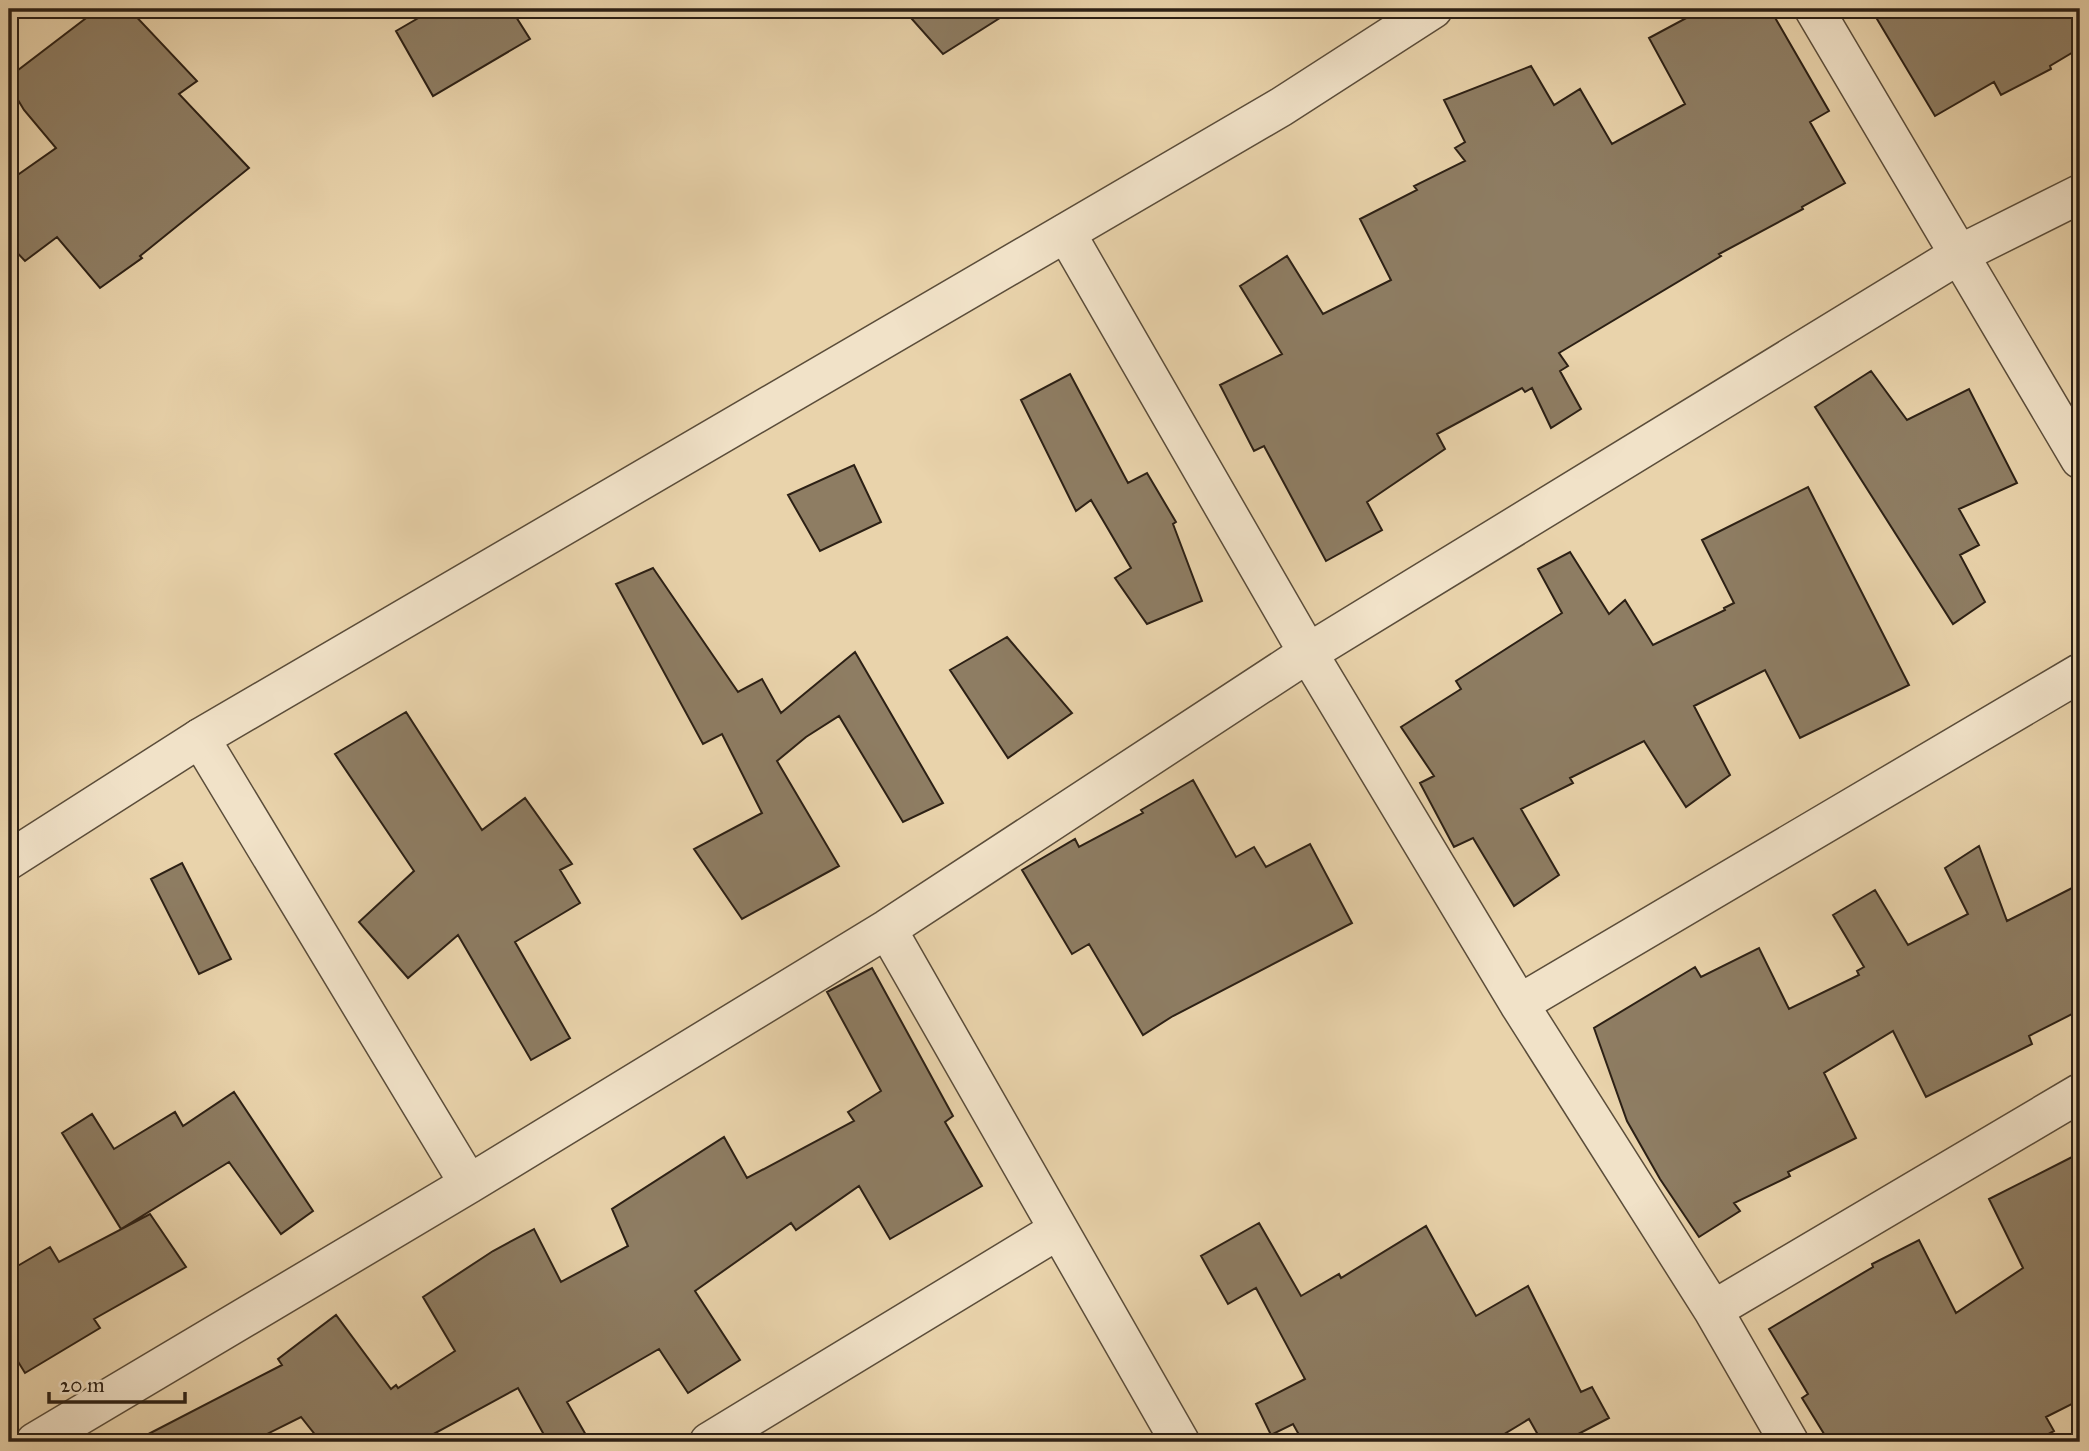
<svg xmlns="http://www.w3.org/2000/svg" width="2089" height="1451" font-family="'IM FELL Great Primer',serif">
<style>
.building{fill:#8e7d63;stroke:#2c2015;stroke-width:2}
.lines{fill:none;stroke-linecap:round;stroke-linejoin:round}
.minor-casing{stroke:#5b4d3a;stroke-width:41}
.tertiary-casing{stroke:#5b4d3a;stroke-width:41}
.minor{stroke:#f1e2c8;stroke-width:38}
.tertiary{stroke:#f1e2c8;stroke-width:38}
</style>
<rect width="100%" height="100%" fill="#e9d3ab"/>
<filter id="stains"><feTurbulence type="fractalNoise" baseFrequency=".00286" numOctaves="4"/><feColorMatrix values="0 0 0 0 .2 0 0 0 0 .09 0 0 0 0 .02 0 0 0 .5 -.17"/></filter>
<radialGradient id="worn" r=".72"><stop offset=".6" stop-color="#630" stop-opacity="0"/><stop offset="1" stop-color="#630" stop-opacity=".3"/></radialGradient>
<path class="building" d="M 98,9 L 129,9 L 197,81 L 179,94 L 249,168 L 140,256 L 142,258 L 100,288 L 57,237 L 25,261 L 9,244 L 9,181 L 56,148 L 24,110 L 9,85 L 9,77 Z
M 434,9 L 511,9 L 530,39 L 433,96 L 396,31 Z
M 903,9 L 1014,9 L 943,54 Z
M 1703,9 L 1770,9 L 1829,111 L 1810,122 L 1845,183 L 1802,207 L 1803,209 L 1719,254 L 1721,256 L 1559,353 L 1568,366 L 1560,371 L 1581,409 L 1551,428 L 1532,388 L 1525,392 L 1522,388 L 1437,434 L 1445,449 L 1367,502 L 1382,530 L 1326,561 L 1264,446 L 1254,451 L 1220,385 L 1282,354 L 1240,286 L 1287,256 L 1323,314 L 1391,280 L 1360,219 L 1417,190 L 1414,186 L 1465,161 L 1455,148 L 1465,142 L 1444,100 L 1531,66 L 1554,105 L 1580,89 L 1612,144 L 1685,104 L 1649,38 Z
M 1871,9 L 2080,9 L 2080,48 L 2050,66 L 2051,69 L 2001,95 L 1994,82 L 1935,116 Z
M 1871,371 L 1907,420 L 1969,389 L 2017,483 L 1959,509 L 1979,545 L 1960,555 L 1985,602 L 1953,624 L 1815,407 Z
M 1070,374 L 1128,483 L 1147,473 L 1176,522 L 1173,524 L 1202,601 L 1147,624 L 1115,578 L 1131,568 L 1091,500 L 1076,511 L 1021,400 Z
M 854,465 L 881,522 L 820,551 L 788,495 Z
M 1808,487 L 1909,685 L 1800,738 L 1765,670 L 1694,706 L 1730,775 L 1686,807 L 1644,741 L 1570,778 L 1573,783 L 1521,809 L 1559,875 L 1514,906 L 1473,838 L 1454,847 L 1420,783 L 1434,776 L 1401,727 L 1461,689 L 1456,681 L 1562,613 L 1538,569 L 1570,552 L 1609,614 L 1625,600 L 1653,645 L 1725,610 L 1724,608 L 1734,603 L 1702,540 Z
M 653,568 L 738,692 L 762,679 L 781,713 L 855,652 L 943,803 L 903,822 L 839,716 L 806,737 L 777,761 L 839,866 L 742,919 L 694,849 L 762,813 L 722,734 L 703,744 L 616,584 Z
M 1007,637 L 1072,713 L 1008,758 L 950,670 Z
M 406,712 L 482,830 L 525,798 L 572,864 L 560,870 L 580,903 L 515,942 L 570,1038 L 531,1060 L 458,935 L 408,978 L 359,922 L 414,871 L 335,754 Z
M 1193,780 L 1236,857 L 1254,847 L 1266,867 L 1310,844 L 1352,923 L 1173,1016 L 1143,1035 L 1089,944 L 1072,954 L 1022,870 L 1075,839 L 1079,847 L 1143,813 L 1141,810 Z
M 1979,846 L 2007,921 L 2080,884 L 2080,1010 L 2029,1036 L 2032,1044 L 1926,1097 L 1893,1031 L 1824,1073 L 1856,1138 L 1788,1172 L 1790,1176 L 1734,1203 L 1740,1211 L 1699,1237 L 1660,1179 L 1627,1121 L 1594,1028 L 1695,967 L 1701,977 L 1759,948 L 1789,1009 L 1859,975 L 1857,971 L 1864,967 L 1833,915 L 1875,890 L 1908,945 L 1968,914 L 1945,868 Z
M 182,863 L 231,959 L 199,974 L 151,879 Z
M 872,968 L 953,1116 L 945,1122 L 982,1186 L 890,1239 L 859,1186 L 796,1230 L 791,1223 L 695,1291 L 740,1360 L 688,1393 L 659,1349 L 567,1402 L 590,1442 L 548,1442 L 518,1388 L 419,1442 L 321,1442 L 301,1417 L 251,1442 L 133,1442 L 282,1365 L 278,1359 L 336,1315 L 391,1389 L 396,1385 L 398,1388 L 455,1351 L 423,1297 L 493,1251 L 534,1229 L 561,1282 L 628,1246 L 612,1209 L 724,1137 L 747,1178 L 854,1121 L 848,1112 L 881,1091 L 827,992 Z
M 234,1092 L 313,1211 L 281,1234 L 229,1162 L 121,1229 L 62,1133 L 92,1114 L 114,1149 L 175,1112 L 183,1126 Z
M 2080,1153 L 2080,1400 L 2046,1417 L 2054,1431 L 2034,1442 L 1829,1442 L 1802,1398 L 1808,1394 L 1769,1329 L 1873,1267 L 1872,1264 L 1919,1240 L 1956,1313 L 2023,1268 L 1989,1199 Z
M 150,1214 L 186,1267 L 94,1319 L 100,1328 L 25,1373 L 9,1347 L 9,1271 L 50,1247 L 59,1262 Z
M 1259,1223 L 1301,1296 L 1339,1274 L 1341,1278 L 1426,1226 L 1476,1316 L 1528,1286 L 1581,1392 L 1592,1387 L 1609,1418 L 1563,1442 L 1542,1442 L 1529,1419 L 1491,1442 L 1303,1442 L 1293,1424 L 1271,1435 L 1256,1404 L 1305,1379 L 1256,1288 L 1228,1304 L 1201,1256 Z"/>
<g class="lines">
<g class="minor-casing">
<path id="minor" d="M 1814,9 L 2080,459
M 1066,233 L 1308,653 L 1519,1004 L 1713,1310 L 1789,1442
M 200,738 L 469,1184
M 887,929 L 1180,1442
M 1519,1004 L 2080,673
M 1713,1310 L 2080,1093
M 35,1442 L 469,1184 L 887,929 L 1308,653 L 1960,254 L 2080,194
M 709,1442 L 1058,1230"/>
</g>
<g class="tertiary-casing">
<path id="tertiary" d="M 9,860 L 200,738 L 1281,107 L 1433,9"/>
</g>
<use href="#minor" class="minor"/>
<use href="#tertiary" class="tertiary"/>
</g>
<rect width="2089" height="1451" fill="none" stroke="#e9d3ab" stroke-width="35"/>
<rect x="10" y="10" width="2068" height="1430" fill="none" stroke="#2c2015" stroke-width="3.5"/>
<rect x="18" y="18" width="2054" height="1416" fill="none" stroke="#2c2015" stroke-width="2"/>
<path d="M49 1392v10h136v-10" fill="none" stroke="#2c2015" stroke-width="3.5"/>
<text x="60" y="1392" font-size="21" fill="#2c2015" stroke="#f1e2c8" stroke-width="5" paint-order="stroke">20 m</text>
<rect width="100%" height="100%" filter="url(#stains)"/>
<rect width="100%" height="100%" fill="url(#worn)"/>
</svg>
